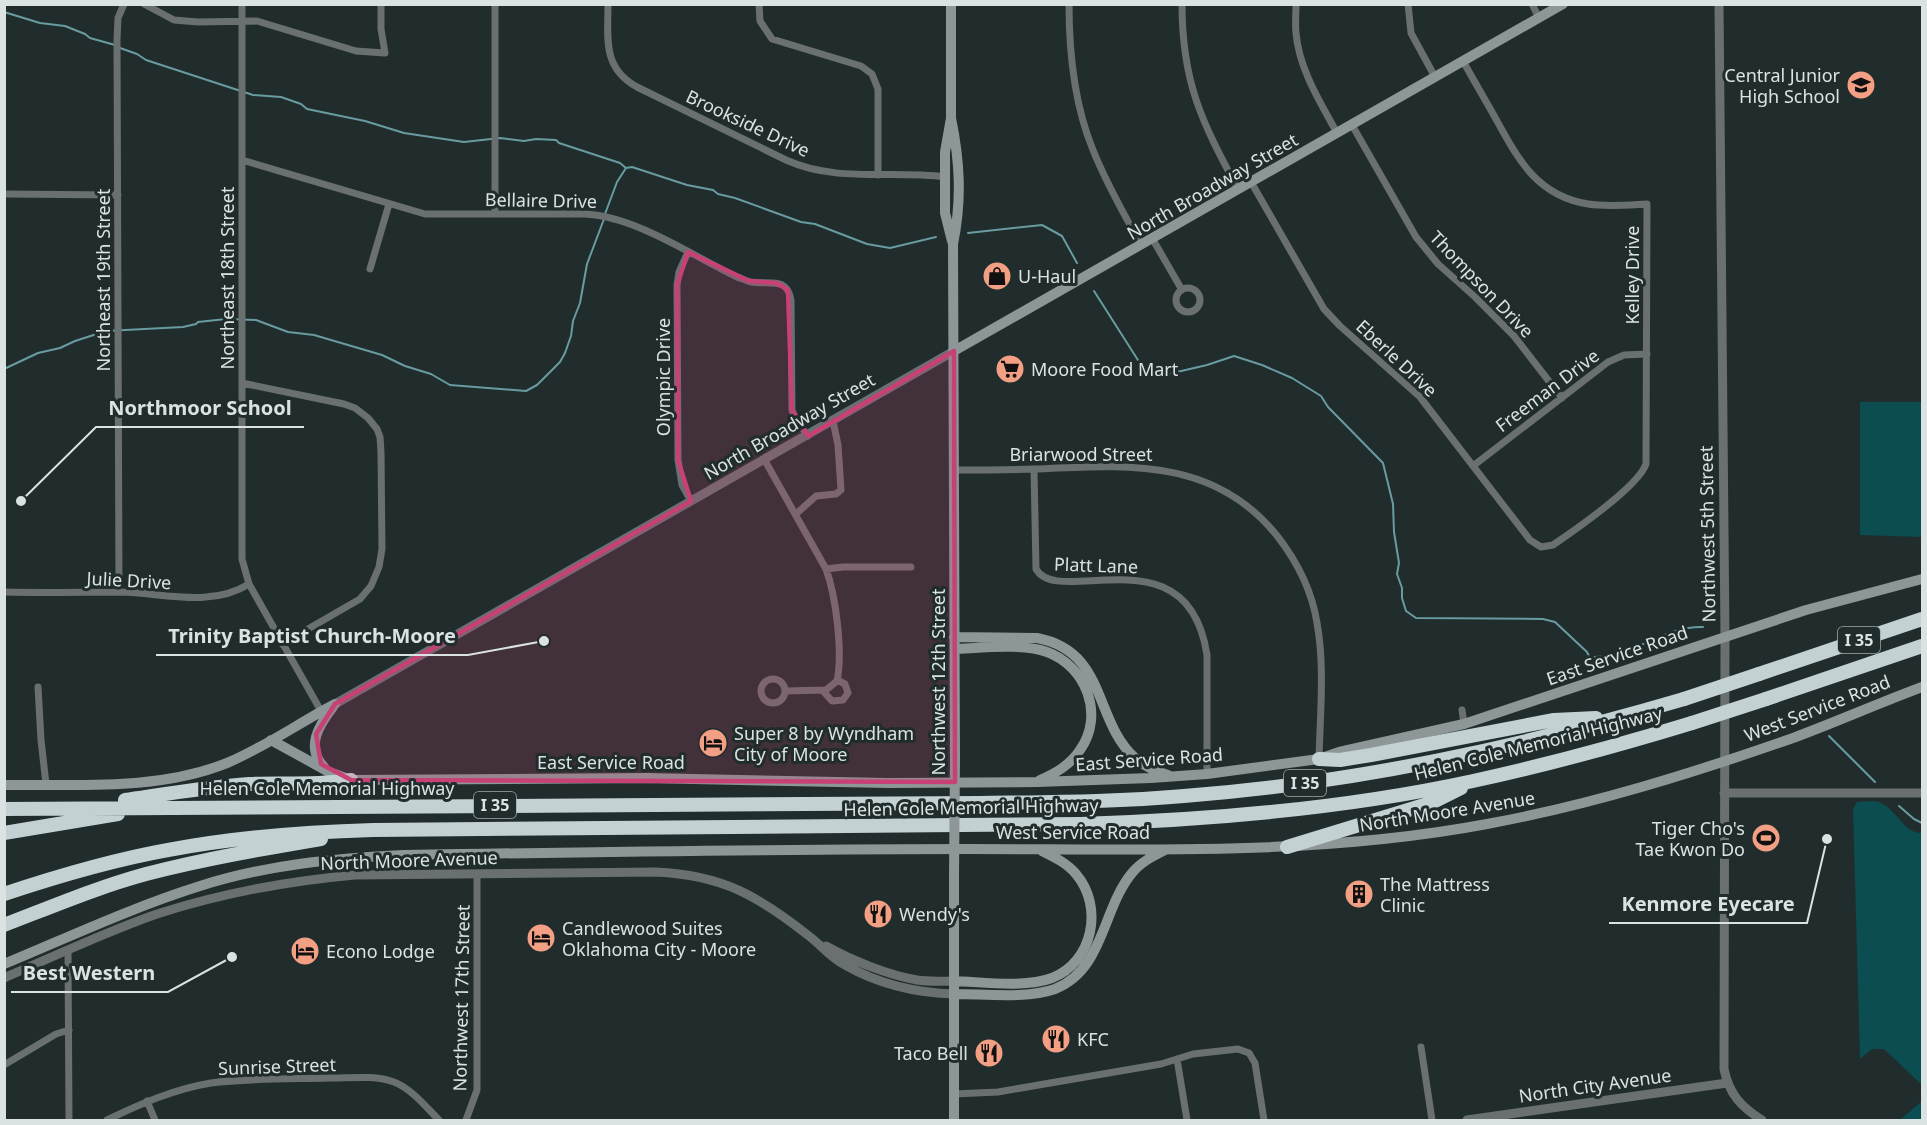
<svg xmlns="http://www.w3.org/2000/svg" width="1927" height="1125" font-family="'Noto Sans',sans-serif">
<style>
.green{fill:#0c4d51}
.lines{fill:none;stroke-linecap:round;stroke-linejoin:round}
.stream{stroke:#689ca0;stroke-width:2}
.minor{stroke:#6a6f70;stroke-width:7}
.tertiary{stroke:#6a6f70;stroke-width:9}
.secondary{stroke:#8e9797;stroke-width:10}
.motorway{stroke:#c4d1d2;stroke-width:14}
.secondary-bridge{stroke:#8e9797;stroke-width:10}
.motorway-bridge{stroke:#c4d1d2;stroke-width:14}
.marked{fill:#c74076;fill-opacity:0.2;stroke:#c74076;stroke-width:4.5;stroke-linejoin:round}
.labels{text-anchor:middle;dominant-baseline:central;stroke-width:6;stroke-linejoin:round;paint-order:stroke}
.shield{fill:#212c2c;stroke:#a3abab;stroke-width:1.5}
.shield-label{font-size:16px;font-weight:bold;fill:#dbe2e2}
.poi-label{font-size:18px;fill:#dbe2e2;stroke:#212c2c;text-anchor:start}
.street-label{font-size:18px;fill:#dbe2e2;stroke:#212c2c}
.leader{fill:none;stroke:#dbe2e2;stroke-width:2}
.callout-dot{fill:#dbe2e2;stroke:#212c2c;stroke-width:2}
.callout-label{font-size:20px;text-anchor:middle;font-weight:bold;fill:#dbe2e2;stroke:#212c2c;stroke-width:6;stroke-linejoin:round;paint-order:stroke}
</style>
<rect width="100%" height="100%" fill="#212c2c"/>
<path class="green" d="M 1860,402 L 1922,402 L 1922,537 L 1860,535 Z
M 1857,802 C 1865,802 1875,800 1881,803 C 1898,811 1903,833 1922,833 L 1922,1085 L 1884,1049 L 1872,1049 L 1860,1059 L 1853,809 Z
M 1922,1101 L 1922,1120 L 1900,1120 Z"/>
<g class="lines">
<path class="stream" d="M 4,12 L 40,23 L 65,26 L 85,34 L 90,38 L 115,45
M 120,48 L 137,54 L 146,60 L 253,95 L 281,97 L 301,104 L 307,109 L 365,121 L 404,133 L 464,142 L 500,138 L 524,141 L 536,139 L 556,140 L 559,143 L 620,163 L 626,168 L 632,167 L 687,185 L 713,190 L 718,194 L 735,198 L 801,222 L 815,224 L 867,244 L 890,248 L 936,237
M 605,214 L 617,182 L 626,168
M 968,233 L 1042,225 L 1062,236 L 1077,263
M 1094,291 L 1143,368 L 1149,373 L 1164,375 L 1207,365 L 1234,356 L 1262,365 L 1292,378 L 1321,396 L 1328,407 L 1383,463 L 1393,504 L 1394,532 L 1399,563 L 1397,574 L 1402,588 L 1402,598 L 1406,611 L 1416,618 L 1543,619 L 1555,622 L 1587,652 L 1590,658 C 1604,656 1618,654 1631,649 C 1655,640 1677,626 1703,627
M 4,369 L 38,353 L 60,348 L 75,341 L 106,331 L 183,327 L 196,324 L 198,322 L 226,319 L 256,320 L 288,332 L 314,335 L 382,355 L 405,366 L 431,374 L 450,385 L 526,391 L 537,385 L 560,362 L 565,353 L 571,336 L 573,321 L 580,303 L 587,264 L 604,219
M 1829,736 L 1875,782
M 1899,806 L 1914,819 L 1922,823"/>
<path class="minor" d="M 144,4 L 174,20 L 198,22 L 257,21 L 356,51 L 385,53 L 381,29 L 381,4
M 242,4 L 242,559 L 249,584 L 321,711
M 495,4 L 495,214
M 608,4 C 608,38 602,68 637,87 L 786,160 C 837,183 891,170 945,177
M 759,4 L 760,21 L 772,39 L 861,66 L 872,74 L 878,89 L 878,175
M 1069,4 C 1069,54 1074,104 1093,150 C 1106,183 1124,214 1141,245
M 1182,4 C 1182,83 1202,122 1238,189
M 1296,4 C 1296,14 1295,24 1296,33 C 1299,69 1320,102 1337,133
M 1408,4 L 1411,33 L 1435,77
M 1532,4 L 1539,18
M 1352,125 L 1416,237 L 1438,264 L 1475,297 L 1514,336 L 1562,398
M 242,160 L 425,214 L 584,214 C 635,216 691,255 737,277 C 741,278 746,281 751,282 C 769,285 787,276 791,300 L 792,410 L 796,420 L 808,436
M 1251,182 L 1324,309 L 1340,326 L 1420,397 L 1530,540 L 1541,547 L 1553,545 C 1575,530 1638,487 1646,464 L 1647,204 C 1628,205 1607,207 1588,204 C 1538,196 1519,161 1497,121 C 1486,101 1474,81 1463,61
M 4,194 L 118,195
M 1152,238 L 1182,290
M 688,252 L 679,272 L 677,285 L 678,460 L 682,485 L 691,501
M 370,269 L 389,204
M1176 300a12 12 0 1 1 24 0a12 12 0 1 1-24 0Z
M 242,383 L 344,404 L 355,408 L 368,418 L 377,429 L 380,437 L 381,452 L 382,549 L 379,567 L 371,586 L 360,599 L 282,644
M 764,459 L 826,569 C 836,596 843,653 837,681 L 826,690 L 785,691
M 1473,466 L 1608,362 L 1624,355 L 1647,354
M 1034,469 L 1036,569 C 1058,609 1188,529 1207,655 L 1207,774
M 954,470 C 982,470 1009,470 1036,469 C 1127,465 1215,457 1278,537 C 1298,563 1312,591 1317,623 C 1325,666 1320,716 1319,759
M 796,514 L 816,496 L 836,494 L 841,490 L 838,445 L 833,421
M 826,569 L 843,567 L 911,567
M 4,592 C 43,593 82,592 121,592 C 163,593 211,608 249,584
M 119,592 L 117,40 L 118,18 L 124,4
M761 691a12 12 0 1 1 24 0a12 12 0 1 1-24 0Z
M 38,687 L 41,740 L 46,784
M 823,691 L 832,701 L 843,700 L 848,693 L 845,684 L 837,680
M 1462,710 L 1464,724
M 68,950 L 69,1120
M 1421,1047 L 1432,1120
M 1177,1059 L 1187,1120
M 4,1065 L 56,1034 L 69,1030
M 954,1094 L 998,1092 L 1161,1064 L 1193,1054 L 1238,1049 L 1249,1053 L 1255,1063 L 1264,1120
M 147,1101 L 155,1120
M 107,1120 C 140,1104 174,1089 211,1083 C 250,1078 290,1079 330,1078 C 350,1078 375,1075 394,1082 C 412,1089 426,1107 439,1120
M 466,1120 L 477,1090 L 477,874"/>
<path class="tertiary" d="M 1719,4 L 1725,637 L 1724,1069 C 1729,1094 1741,1107 1762,1120
M 335,704 L 954,351
M 1724,793 L 1922,793
M 826,946 C 851,960 888,975 917,980 C 929,982 942,981 955,981
M 4,978 C 55,956 105,932 157,914 C 222,893 288,881 355,875 L 656,872 C 723,875 758,896 809,936 C 822,946 831,958 845,965 C 880,985 915,993 955,994
M 1467,1120 L 1727,1083"/>
<path class="secondary" d="M 951,4 L 951,118 L 945,152 L 945,213 L 952,241
M 951,118 C 960,162 962,200 953,244 L 955,759
M 954,351 L 1563,4
M 954,637 L 1037,638 C 1107,651 1093,720 1135,758 C 1145,767 1156,771 1168,775
M 955,649 C 980,648 1024,643 1047,652 C 1086,666 1105,715 1080,750 C 1070,765 1056,773 1040,780
M 271,740 L 329,772 L 351,780 L 646,778 L 888,783 L 1037,782 L 1151,778 L 1207,774 L 1319,759 L 1339,752 L 1464,724 L 1806,610 L 1922,579
M 324,767 C 305,747 319,725 333,707
M 4,785 C 78,784 157,791 227,763 C 265,747 299,723 335,704
M 4,964 C 69,937 133,907 200,886 C 266,865 335,858 404,855 C 592,852 781,849 969,849 C 1142,849 1317,856 1487,824 C 1591,805 1693,773 1793,738 C 1836,722 1879,703 1922,687
M 955,981 C 983,982 1025,988 1052,978 C 1093,962 1104,907 1076,874 C 1067,863 1054,857 1042,851
M 955,994 C 985,994 1027,999 1055,989 C 1104,970 1102,909 1132,873 C 1141,862 1153,856 1165,850
M 954,1120 L 954,878"/>
<path class="motorway" d="M 1759,674 L 1922,619
M 1766,699 L 1922,646
M 1319,759 L 1340,760 L 1371,755 L 1554,720 L 1596,718
M 125,800 C 166,794 207,787 249,784 C 283,782 317,786 351,780
M 4,809 L 980,803 C 1048,802 1116,802 1184,796 C 1356,783 1520,747 1684,699
M 4,833 L 118,814
M 1287,847 L 1431,803 L 1461,788
M 4,894 C 58,876 112,860 168,850 C 236,837 304,832 373,830 L 1081,824 C 1212,820 1344,809 1473,781 C 1547,765 1620,745 1692,723
M 4,925 C 51,907 98,887 146,874 C 204,859 262,849 321,839"/>
<path class="secondary-bridge" d="M 954,878 L 955,759"/>
<path class="motorway-bridge" d="M 1684,699 L 1759,674
M 1692,723 L 1766,699"/>
</g>
<path class="marked" d="M 688,252 L 749,281 L 777,283 L 788,290 L 792,410 L 808,436 L 954,351 L 955,782 L 351,780 L 321,764 L 316,734 L 335,704 L 691,501 L 678,460 L 677,285 Z"/>
<defs>
<g id="school-disc" transform="scale(1.5)"><circle r="9.5" fill="#f39f84" stroke="#212c2c"/><path d="M0-5L7-2L0 1L-7-2ZM-4 1L0 2.5L4 1V4Q0 6-4 4Z" fill="#111"/></g>
<g id="shop-disc" transform="scale(1.5)"><circle r="9.5" fill="#f39f84" stroke="#212c2c"/><path d="M-5-2.5h2.3a2.7 3.5 0 0 1 5.4 0H5L5.5 6h-11ZM-1.5-2.5h3a1.5 2.3 0 0 0-3 0Z" fill="#111"/></g>
<g id="supermarket-disc" transform="scale(1.5)"><circle r="9.5" fill="#f39f84" stroke="#212c2c"/><path d="M-6-5.5h2.5l.6 2H6L4.5 2H-2.5L-4.4-4H-6ZM-1.5 3.2a1.3 1.3 0 1 0 .1 0ZM3 3.2a1.3 1.3 0 1 0 .1 0Z" fill="#111"/></g>
<g id="hotel-disc" transform="scale(1.5)"><circle r="9.5" fill="#f39f84" stroke="#212c2c"/><path d="M-6-4.5h1.5V1H6V5H4.5V3h-9V5H-6ZM-4 0a1.8 1.8 0 1 1 3.6 0ZM.5 0V-2.5h3Q6-2.5 6 0Z" fill="#111"/></g>
<g id="stadium-disc" transform="scale(1.5)"><circle r="9.5" fill="#f39f84" stroke="#212c2c"/><path d="M0-5a6.5 5 0 1 0 0 10a6.5 5 0 1 0 0-10ZM-3.5-1.8h7v3.6h-7Z" fill="#111"/></g>
<g id="building-disc" transform="scale(1.5)"><circle r="9.5" fill="#f39f84" stroke="#212c2c"/><path d="M-4-6H4V6H1V3H-1V6H-4ZM-2.5-4.3h1.7v1.8h-1.7ZM.8-4.3h1.7v1.8H.8ZM-2.5-1h1.7V.8h-1.7ZM.8-1h1.7V.8H.8Z" fill="#111"/></g>
<g id="restaurant-disc" transform="scale(1.5)"><circle r="9.5" fill="#f39f84" stroke="#212c2c"/><path d="M-5-6h1v4h1v-4h1v4h1v-4h1v5L-1.5 .5V6h-2V.5L-5-1ZM5-6V6H3V1.5H1.5Q1.5-4 5-6Z" fill="#111"/></g>
</defs>
<g fill-rule="evenodd">
<use href="#school-disc" x="1861" y="85"/>
<use href="#shop-disc" x="997" y="276"/>
<use href="#supermarket-disc" x="1010" y="369"/>
<use href="#hotel-disc" x="713" y="743"/>
<use href="#stadium-disc" x="1766" y="838"/>
<use href="#building-disc" x="1359" y="894"/>
<use href="#restaurant-disc" x="878" y="914"/>
<use href="#hotel-disc" x="541" y="938"/>
<use href="#hotel-disc" x="305" y="951"/>
<use href="#restaurant-disc" x="1056" y="1039"/>
<use href="#restaurant-disc" x="989" y="1053"/>
</g>
<g class="labels">
<g class="shield">
<rect x="1838" y="627" width="42" height="26" rx="4.5"/>
<rect x="1284" y="770" width="42" height="26" rx="4.5"/>
<rect x="474" y="792" width="42" height="26" rx="4.5"/>
</g>
<g class="shield-label">
<text x="1859" y="640">I 35</text>
<text x="1305" y="783">I 35</text>
<text x="495" y="805">I 35</text>
</g>
<g class="poi-label">
<text x="1840" y="75" text-anchor="end">Central Junior<tspan x="1840" dy="21">High School</tspan></text>
<text x="1018" y="276">U-Haul</text>
<text x="1031" y="369">Moore Food Mart</text>
<text x="734" y="733">Super 8 by Wyndham<tspan x="734" dy="21">City of Moore</tspan></text>
<text x="1745" y="828" text-anchor="end">Tiger Cho's<tspan x="1745" dy="21">Tae Kwon Do</tspan></text>
<text x="1380" y="884">The Mattress<tspan x="1380" dy="21">Clinic</tspan></text>
<text x="899" y="914">Wendy's</text>
<text x="562" y="928">Candlewood Suites<tspan x="562" dy="21">Oklahoma City - Moore</tspan></text>
<text x="326" y="951">Econo Lodge</text>
<text x="1077" y="1039">KFC</text>
<text x="968" y="1053" text-anchor="end">Taco Bell</text>
</g>
<g class="street-label">
<text transform="translate(748 123) rotate(25)">Brookside Drive</text>
<text transform="translate(1212 186) rotate(-30)">North Broadway Street</text>
<text transform="translate(541 200) rotate(1)">Bellaire Drive</text>
<text transform="translate(1632 275) rotate(-90)">Kelley Drive</text>
<text transform="translate(227 278) rotate(-90)">Northeast 18th Street</text>
<text transform="translate(103 280) rotate(-90)">Northeast 19th Street</text>
<text transform="translate(1482 284) rotate(46)">Thompson Drive</text>
<text transform="translate(1397 358) rotate(43)">Eberle Drive</text>
<text transform="translate(663 377) rotate(-90)">Olympic Drive</text>
<text transform="translate(1547 390) rotate(-37)">Freeman Drive</text>
<text transform="translate(789 426) rotate(-30)">North Broadway Street</text>
<text x="1081" y="454">Briarwood Street</text>
<text transform="translate(1707 534) rotate(-91)">Northwest 5th Street</text>
<text transform="translate(1096 565) rotate(2)">Platt Lane</text>
<text transform="translate(129 580) rotate(3)">Julie Drive</text>
<text transform="translate(1617 655) rotate(-19)">East Service Road</text>
<text transform="translate(938 682) rotate(-90)">Northwest 12th Street</text>
<text transform="translate(1817 708) rotate(-21)">West Service Road</text>
<text transform="translate(1538 743) rotate(-14)">Helen Cole Memorial Highway</text>
<text transform="translate(1149 759) rotate(-4)">East Service Road</text>
<text x="611" y="762">East Service Road</text>
<text x="327" y="788">Helen Cole Memorial Highway</text>
<text transform="translate(971 807) rotate(-1)">Helen Cole Memorial Highway</text>
<text transform="translate(1447 811) rotate(-9)">North Moore Avenue</text>
<text x="1073" y="832">West Service Road</text>
<text transform="translate(409 860) rotate(-2)">North Moore Avenue</text>
<text transform="translate(461 998) rotate(-89)">Northwest 17th Street</text>
<text transform="translate(277 1066) rotate(-2)">Sunrise Street</text>
<text transform="translate(1595 1085) rotate(-8)">North City Avenue</text>
</g>
</g>
<path class="leader" d="M21 501L96 427H304M544 641L468 655H156M1827 839L1807 923H1609M232 957L168 992H11"/>
<g class="callout-dot">
<circle cx="21" cy="501" r="6"/>
<circle cx="544" cy="641" r="6"/>
<circle cx="1827" cy="839" r="6"/>
<circle cx="232" cy="957" r="6"/>
</g>
<g class="callout-label">
<text x="200" y="415">Northmoor School</text>
<text x="312" y="643">Trinity Baptist Church-Moore</text>
<text x="1708" y="911">Kenmore Eyecare</text>
<text x="89" y="980">Best Western</text>
</g>
<rect width="1927" height="1125" fill="none" stroke="#dbe2e2" stroke-width="12"/>
</svg>
